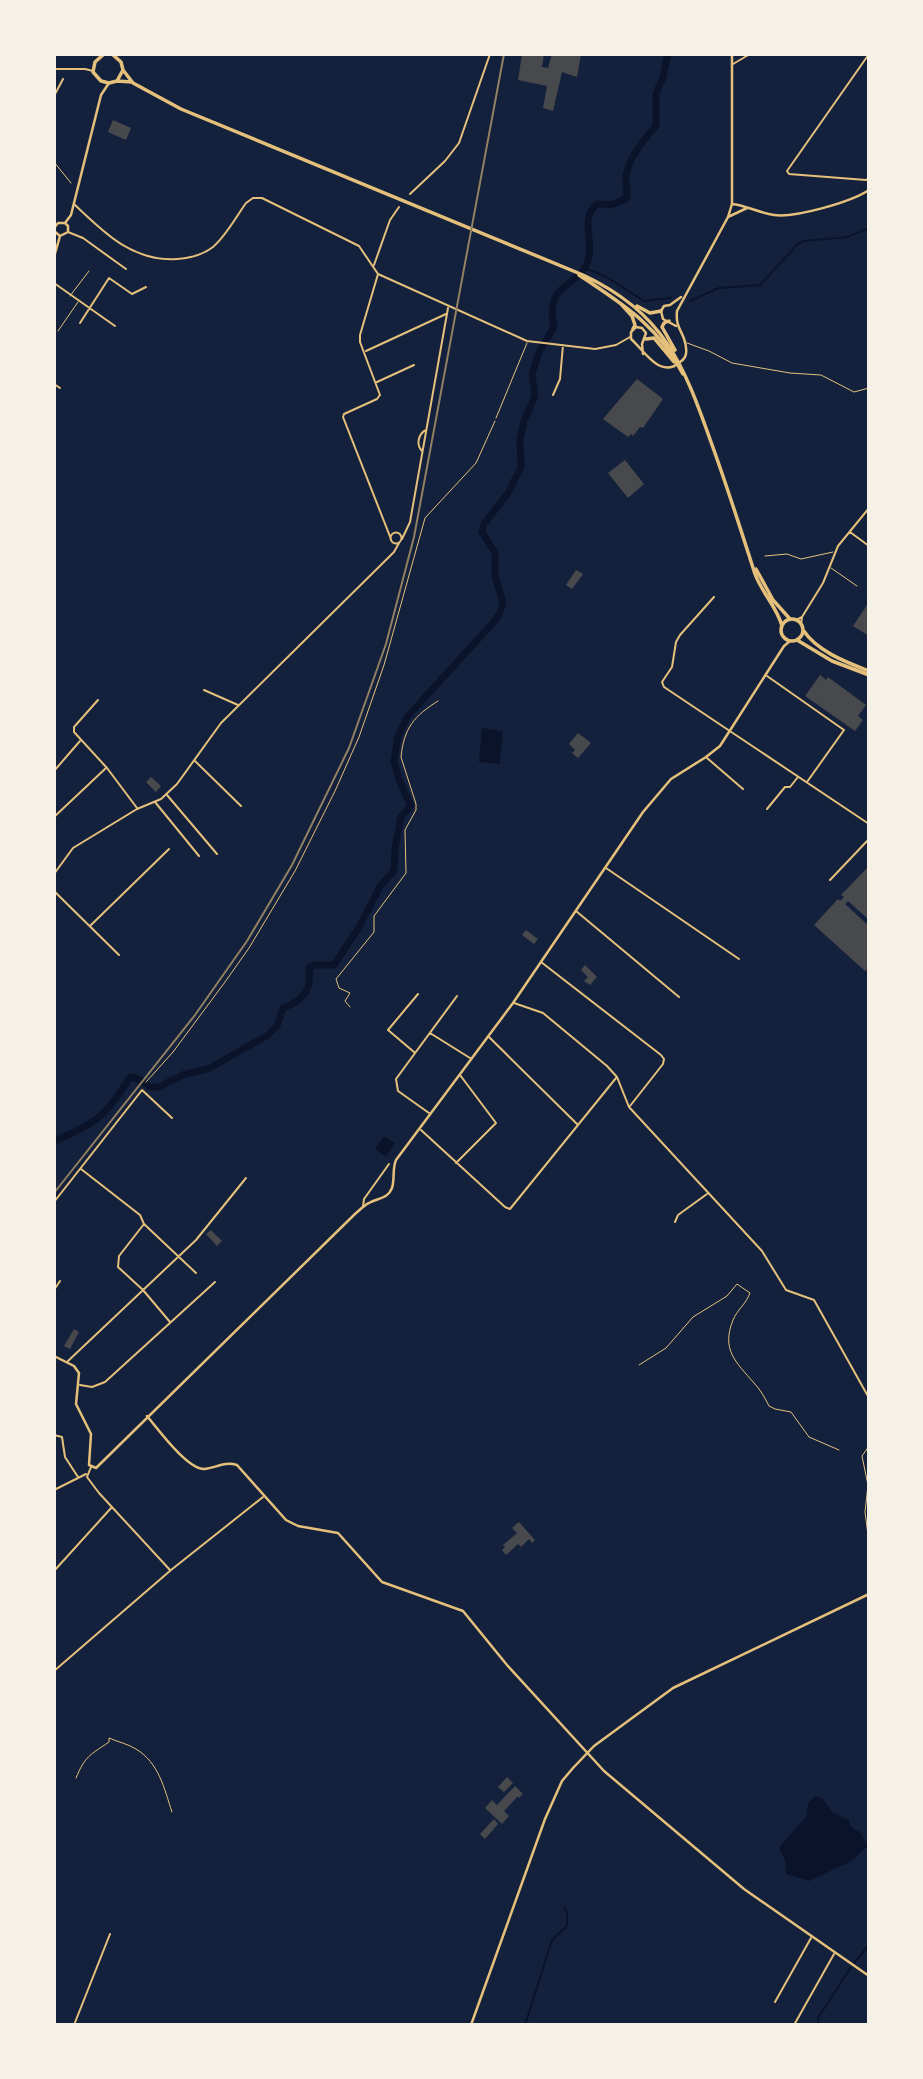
<svg xmlns="http://www.w3.org/2000/svg" width="923" height="2079" font-family="'Times New Roman',serif">
<style>
.water{fill:#0b132b}
.lines{fill:none;stroke-linecap:round;stroke-linejoin:round}
.stream{stroke:#0b132b;stroke-width:2}
.river{stroke:#0b132b;stroke-width:7}
.building{fill:#48494c}
.path{stroke:#e5c07b;stroke-width:1}
.service{stroke:#e5c07b;stroke-width:1}
.pedestrian{stroke:#e5c07b;stroke-width:2}
.minor{stroke:#e5c07b;stroke-width:2}
.tertiary{stroke:#e5c07b;stroke-width:2.5}
.secondary{stroke:#e5c07b;stroke-width:2.5}
.primary{stroke:#e5c07b;stroke-width:3.5}
.rail{stroke:#918062;stroke-width:2}
</style>
<rect width="100%" height="100%" fill="#14213d"/>
<path class="water" d="M 482,728 L 503,731 L 500,764 L 479,762 Z
M 384,1136 L 395,1143 L 386,1157 L 375,1149 Z
M 815,1796 L 822,1798 L 833,1813 L 849,1820 L 851,1827 L 860,1832 L 868,1846 L 852,1861 L 809,1881 L 786,1874 L 785,1860 L 779,1847 L 806,1817 L 808,1803 Z"/>
<g class="lines">
<path class="stream" d="M 584,268 L 605,276 L 644,301 L 671,298
M 690,301 L 719,288 L 760,285 L 798,244 L 804,241 L 847,237 L 869,228
M 854,1963 L 869,1945
M 525,2025 L 552,1940 L 567,1926 L 567,1912 L 564,1907
M 818,2025 L 818,2018 L 851,1967"/>
<path class="river" d="M 54,1141 C 95,1124 107,1116 130,1077 L 136,1078 L 151,1087 L 159,1087 L 185,1074 L 208,1069 L 268,1035 L 277,1026 L 283,1008 C 303,1000 312,991 309,968 L 315,965 L 334,965 L 359,927 L 381,885 L 394,871 L 395,848 L 401,817 L 411,806 L 399,780 L 394,761 L 398,737 L 407,717 L 491,625 L 499,615 L 503,603 L 495,576 L 495,553 L 482,532 L 484,524 L 508,493 L 521,467 L 520,440 L 524,421 L 535,396 L 532,374 L 539,352 L 554,327 C 543,280 583,288 589,257 C 593,239 580,218 597,204 L 611,205 L 626,199 C 629,191 625,185 626,177 C 628,158 644,139 656,126 L 656,94 L 663,77 L 668,54"/>
</g>
<path class="building" d="M 522,54 L 544,54 L 542,67 L 548,68 L 552,54 L 581,54 L 577,77 L 562,72 L 553,111 L 543,108 L 547,86 L 518,80 Z
M 113,120 L 131,128 L 126,140 L 108,132 Z
M 637,379 L 663,399 L 643,428 L 640,427 L 633,436 L 631,434 L 628,437 L 603,419 Z
M 625,460 L 644,484 L 628,498 L 608,473 Z
M 576,570 L 583,574 L 572,589 L 566,585 Z
M 869,602 L 867,622 L 869,636 L 853,626 Z
M 820,675 L 826,680 L 828,677 L 866,705 L 858,716 L 863,720 L 855,731 L 805,696 Z
M 578,733 L 591,743 L 578,758 L 572,753 L 575,750 L 569,744 Z
M 151,777 L 161,786 L 156,792 L 146,782 Z
M 869,866 L 869,920 L 848,901 L 845,904 L 869,926 L 869,968 L 865,971 L 814,925 L 838,899 L 840,901 L 844,897 L 841,895 Z
M 526,930 L 538,939 L 534,944 L 522,935 Z
M 585,965 L 597,977 L 590,985 L 584,981 L 588,977 L 581,970 Z
M 211,1230 L 222,1241 L 217,1246 L 206,1234 Z
M 74,1329 L 79,1332 L 70,1349 L 64,1346 Z
M 519,1522 L 535,1540 L 532,1543 L 529,1539 L 521,1547 L 518,1544 L 506,1555 L 502,1550 L 505,1547 L 503,1545 L 517,1533 L 512,1528 Z
M 507,1777 L 513,1783 L 504,1792 L 498,1787 Z
M 515,1786 L 523,1794 L 519,1798 L 518,1796 L 504,1811 L 509,1816 L 502,1824 L 485,1808 L 492,1800 L 497,1805 Z
M 494,1819 L 498,1824 L 485,1839 L 480,1834 Z"/>
<g class="lines">
<path class="path" d="M 350,1007 L 345,1001 L 350,993 L 339,988 L 336,979 L 374,932 L 374,916 L 406,873 L 405,830 L 416,810 L 416,804 L 401,757 C 404,728 414,716 438,701
M 146,1082 L 173,1052 L 225,982 L 249,948 L 295,871 L 335,791 L 359,737 L 384,665 L 425,518 L 476,463 L 495,421
M 639,1365 L 666,1348 L 693,1317 L 727,1296 L 737,1284 L 750,1293 C 746,1304 737,1310 733,1320 C 721,1350 736,1362 754,1383 C 760,1389 765,1398 769,1406 L 775,1409 L 791,1412 L 809,1437 L 839,1450
M 869,1446 L 862,1456 L 868,1485 L 865,1512 L 869,1542
M 869,1548 L 869,1582
M 76,1778 C 85,1756 90,1755 109,1742 L 109,1738 C 118,1742 128,1744 136,1749 C 159,1763 164,1788 172,1812"/>
<path class="service" d="M 54,162 L 71,183
M 70,296 L 89,271
M 58,331 L 78,302
M 687,343 L 709,351 L 732,363 L 790,373 L 821,375 L 854,392 L 869,388
M 496,418 L 527,343
M 765,556 L 787,554 L 801,559 L 833,552
M 831,568 L 857,586"/>
<path class="pedestrian" d="M 363,1207 L 364,1199 L 389,1164"/>
<path class="minor" d="M 869,54 L 787,171 L 789,174 L 866,180 L 869,178
M 54,64 L 54,67
M 733,64 L 750,54
M 54,69 L 85,69 L 93,71
M 54,96 L 63,79
M 410,194 L 445,161 L 459,143 L 490,54
M 74,204 C 104,233 133,262 177,259 C 190,258 203,255 213,247 C 226,236 236,217 246,203 L 253,198 L 262,198 L 359,246 L 378,274 L 527,341 L 595,349 L 616,345 L 630,337
M 68,232 L 83,238 L 126,269
M 374,265 L 390,220 L 399,207
M 378,274 L 360,335 L 360,342 L 380,395 L 377,399 L 344,414 L 343,417 L 391,539
M 54,283 L 115,326
M 80,323 L 109,278 L 132,294 L 146,287
M 366,351 L 446,314
M 377,382 L 414,365
M 54,384 L 60,388
M 553,395 L 560,379 L 563,345
M 422,451 C 416,445 418,434 426,430
M 850,532 L 869,546
M390.5 538a5.5 5.5 0 1 1 11 0a5.5 5.5 0 1 1-11 0Z
M 402,539 L 410,522 L 448,308
M 714,597 L 680,635 L 676,642 L 672,667 L 662,682 L 664,687 L 869,824
M 802,617 L 823,583 L 838,546 L 869,508
M 796,620 L 802,617 L 801,624
M 767,676 L 844,730 L 807,782
M 204,690 L 238,705
M 98,700 L 74,727 L 74,732 L 107,768 L 137,808
M 707,758 L 743,789
M 195,761 L 241,806
M 54,771 L 80,741
M 167,795 L 217,854
M 155,802 L 199,856
M 767,809 L 785,787 L 790,787 L 798,777
M 54,817 L 106,768
M 606,868 L 739,959
M 54,874 L 73,848 L 137,809 L 161,799 L 177,784 L 221,723 L 394,552 L 399,543
M 830,880 L 869,839
M 54,891 L 119,955
M 576,911 L 679,997
M 91,925 L 169,849
M 541,962 L 661,1055 L 664,1059 L 663,1064 L 630,1106
M 514,1003 L 543,1013 L 607,1066 L 617,1077 L 629,1107 L 762,1251 L 786,1290 L 814,1300 L 869,1398
M 430,1033 L 470,1058
M 489,1037 L 577,1124
M 414,1052 L 388,1030 L 418,994
M 429,1113 L 398,1091 L 396,1079 L 457,996
M 421,1130 L 505,1207 L 510,1209 L 616,1078
M 456,1163 L 496,1123 L 460,1075
M 81,1169 L 140,1215 L 144,1224 L 119,1256 L 118,1267 L 143,1290 L 170,1322
M 54,1202 L 142,1090 L 172,1118
M 675,1222 L 678,1215 L 707,1194
M 144,1224 L 196,1273
M 54,1290 L 60,1281
M 68,1361 L 196,1240 L 246,1178
M 80,1385 L 92,1387 L 105,1382 L 215,1282
M 54,1435 L 62,1437 L 65,1457 L 78,1477
M 91,1467 L 87,1477 L 99,1493 L 170,1570
M 54,1490 L 86,1474
M 54,1571 L 112,1507
M 54,1671 L 171,1570 L 263,1497
M 775,2002 L 811,1938
M 74,2025 L 110,1934
M 794,2025 L 834,1954"/>
<path class="tertiary" d="M 732,204 L 732,54
M 54,1356 L 74,1366 L 79,1373 L 76,1404 L 91,1434 L 89,1465 L 96,1468 L 356,1213 C 360,1210 364,1205 369,1203 C 378,1198 388,1199 392,1188 C 395,1179 392,1169 396,1160 L 513,1003 L 643,812 L 671,779 L 706,757 L 720,746 L 784,646 L 790,641
M 147,1416 C 158,1429 187,1469 204,1469 C 216,1468 224,1461 237,1465 L 286,1520 L 298,1526 L 338,1533 L 382,1582 L 463,1611 L 507,1665 L 604,1771 L 744,1889 L 869,1976
M 471,2025 L 545,1819 L 562,1781 L 573,1768 L 594,1746 L 673,1688 L 869,1594"/>
<path class="secondary" d="M 728,217 L 747,208
M 54,228 L 58,223 L 65,223 L 71,215 L 101,95 L 109,83
M 54,231 L 60,236
M 54,257 L 60,236 L 68,232 L 68,226 L 65,223
M 676,326 L 663,319 L 661,311 L 664,306 L 670,305 L 681,297
M 643,354 L 642,344 L 646,333 L 642,328 L 636,327 L 631,332 L 631,339 C 644,350 660,380 680,362 C 685,359 687,354 686,348 C 685,332 675,330 677,311 L 728,217 L 732,204 C 745,205 759,213 774,215 C 795,218 851,202 869,190"/>
<path class="primary" d="M 104,54 L 95,62 L 93,72 L 101,81 L 109,83 L 117,81 L 123,70 L 121,62 L 112,54
M 123,70 L 133,83 L 181,109 L 583,275 C 664,313 683,363 711,442 C 727,486 741,530 755,574 C 762,593 777,607 782,626
M 117,81 L 132,82
M 579,275 C 622,304 658,325 683,374
M 621,304 L 632,316 L 635,325 L 633,329
M 637,306 L 650,313 L 661,311
M 669,321 L 664,323 L 662,327 L 675,350
M 646,339 L 654,338 L 674,362
M 756,569 L 773,600 L 790,619
M781 630a11 11 0 1 1 22 0a11 11 0 1 1-22 0Z
M 803,630 C 818,652 846,662 869,671
M 797,640 L 832,661 L 869,675"/>
<path class="rail" d="M 54,1193 L 195,1015 L 247,941 L 292,865 L 349,748 L 386,644 L 414,537 L 504,54"/>
</g>
<rect width="923" height="2079" fill="none" stroke="#f6f1e7" stroke-width="112"/>
</svg>
